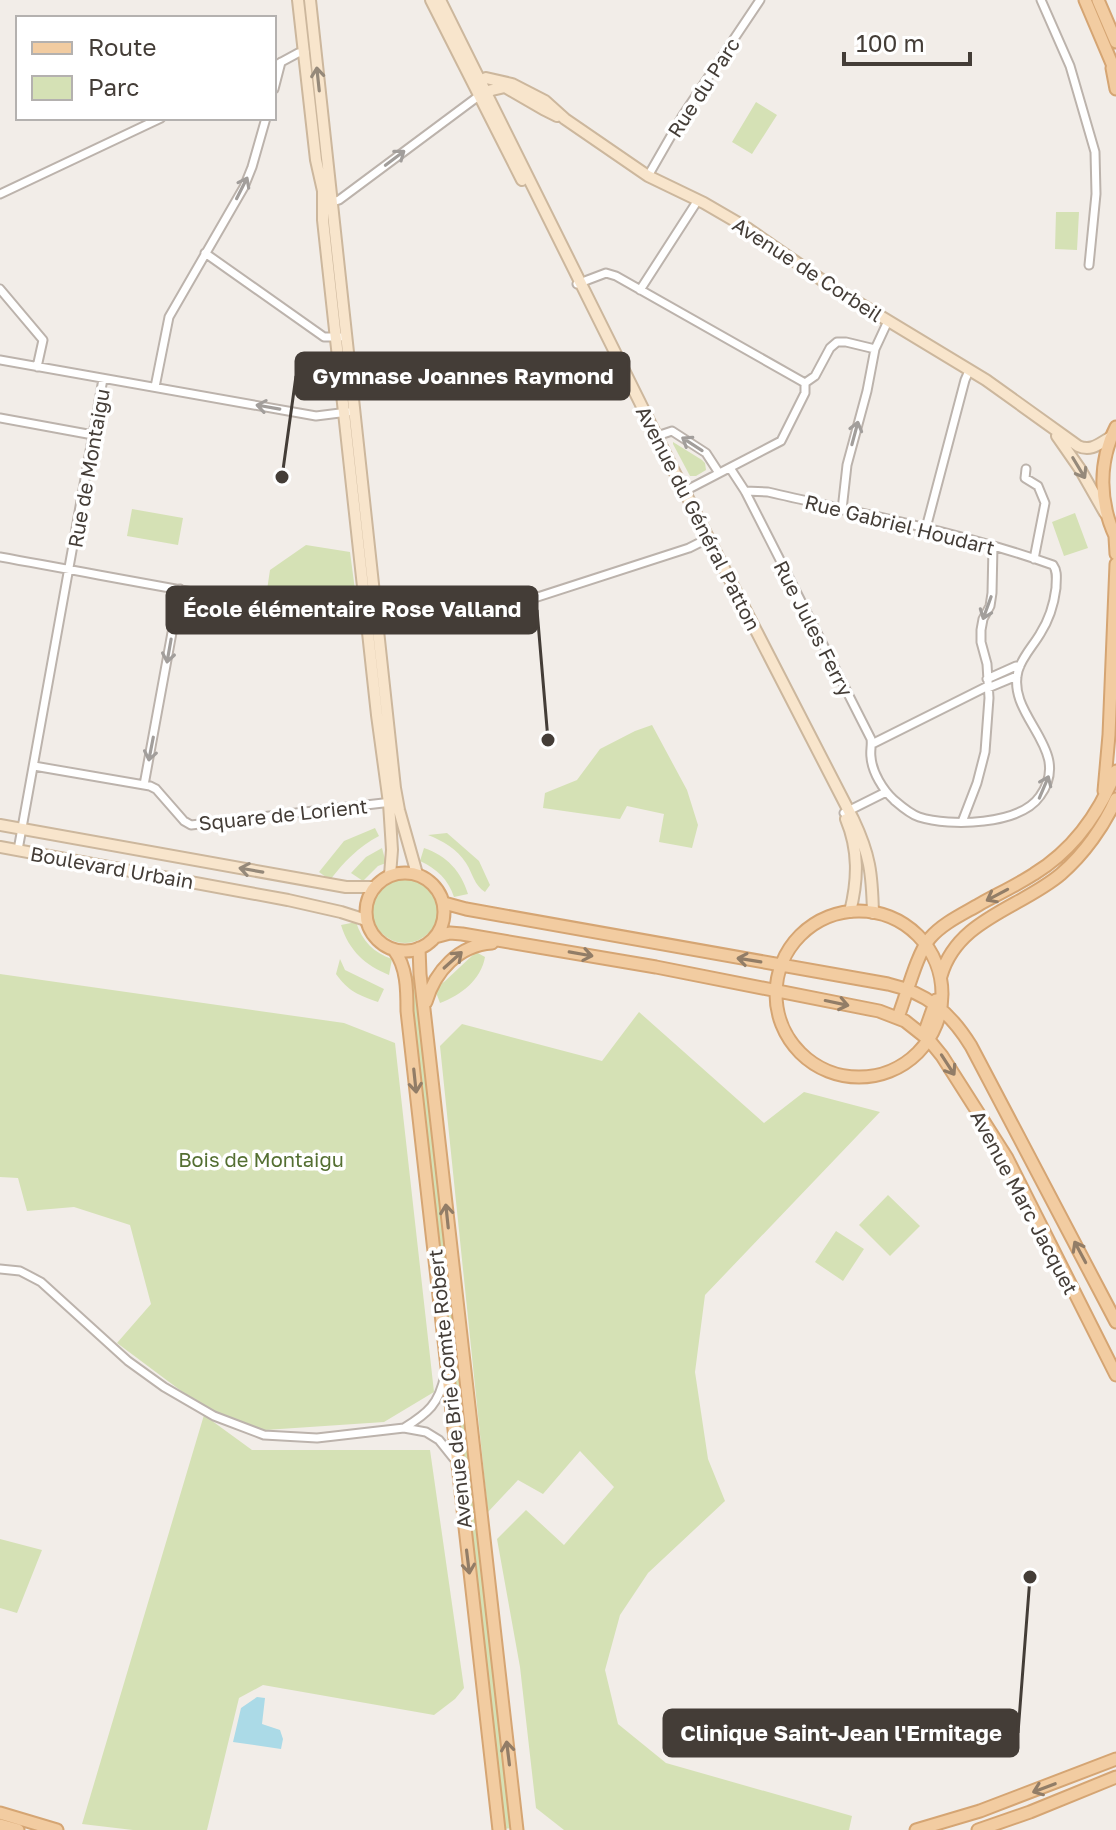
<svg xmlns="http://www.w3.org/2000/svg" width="1116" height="1830" font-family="'Golos Text',sans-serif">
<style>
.green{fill:#d5e1b5}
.water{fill:#abdae7}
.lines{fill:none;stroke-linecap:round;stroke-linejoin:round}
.minor-casing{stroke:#bcb3ac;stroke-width:11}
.secondary-casing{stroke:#ccb79d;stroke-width:14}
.primary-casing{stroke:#d5a573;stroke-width:15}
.minor{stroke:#fff;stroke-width:7}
.secondary{stroke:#f8e5cc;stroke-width:10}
.primary{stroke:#f2cca1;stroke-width:11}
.oneway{stroke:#95897a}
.oneway2{stroke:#a29e9b}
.oneway3{stroke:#927d67}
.labels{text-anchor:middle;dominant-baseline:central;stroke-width:7;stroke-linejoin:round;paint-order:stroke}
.street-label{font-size:20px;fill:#443d37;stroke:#fff}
.park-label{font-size:20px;fill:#546f32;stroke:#fff}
.leader{fill:none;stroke:#443d37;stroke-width:3}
.callout-dot{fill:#443d37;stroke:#fff;stroke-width:3}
.callout{fill:#443d37;stroke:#443d37;stroke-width:3}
.callout-label{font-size:22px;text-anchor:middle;font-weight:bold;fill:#fff}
</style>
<rect width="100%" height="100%" fill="#f2ede8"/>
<path class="green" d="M 756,102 L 777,115 L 752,154 L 732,142 Z
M 1056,212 L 1079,212 L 1077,250 L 1055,249 Z
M 673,442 L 702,460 L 705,463 L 706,470 L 696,476 L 690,476 L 673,444 Z
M 132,509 L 183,518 L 178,545 L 127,536 Z
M 1075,513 L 1088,548 L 1064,556 L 1052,522 Z
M 306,545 L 350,552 L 355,590 L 343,604 L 267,590 L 270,570 Z
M 652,725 L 687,790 L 698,825 L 692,848 L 659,842 L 664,814 L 627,806 L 620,819 L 543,808 L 545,793 L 577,780 L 600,749 L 635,731 Z
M 375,828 L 379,836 C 358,847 344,862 330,880 L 319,872 L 344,841 Z
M 447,833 L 479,861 L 490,885 L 485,892 C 474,885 473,874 466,863 C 457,849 443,841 428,835 Z
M 382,848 L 386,863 L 378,866 L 363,881 L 351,873 L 366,857 Z
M 424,848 C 447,856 461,871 468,894 L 454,897 C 448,879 437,869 420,861 Z
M372 910a33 33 0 1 1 66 0a33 33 0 1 1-66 0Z
M 356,922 C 362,941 374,953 392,959 L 389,975 C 365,965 349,951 341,925 Z
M 476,952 L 485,957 C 481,980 461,995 440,1003 L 434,987 L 444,982 Z
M 340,959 L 345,970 L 384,989 L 378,1002 C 358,995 348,991 336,974 Z
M 0,974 L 344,1023 L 395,1043 L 434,1392 L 384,1422 L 252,1431 L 204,1408 L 117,1343 L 151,1304 L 130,1225 L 74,1207 L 27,1211 L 18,1178 L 0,1177 Z
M 416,975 L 513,1828 L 503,1829 L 409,977 Z
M 639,1012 L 764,1123 L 804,1092 L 880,1112 L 705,1295 L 695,1372 L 708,1459 L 725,1501 L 648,1573 L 620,1615 L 605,1670 L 618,1724 L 666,1763 L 852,1816 L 849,1830 L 564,1830 L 536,1808 L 520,1667 L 497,1539 L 526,1510 L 564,1545 L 614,1487 L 580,1451 L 543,1494 L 518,1480 L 488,1512 L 440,1046 L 462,1024 L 602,1061 Z
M 888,1195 L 920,1226 L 890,1256 L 859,1225 Z
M 836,1231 L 864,1249 L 843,1281 L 815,1262 Z
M 204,1415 L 252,1450 L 430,1450 L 464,1688 L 455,1699 L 434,1715 L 263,1685 L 239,1698 L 207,1830 L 133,1830 L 82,1824 Z
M 0,1539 L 42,1550 L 17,1613 L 0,1608 Z"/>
<path class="water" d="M 257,1697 L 265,1698 L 262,1724 L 280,1730 L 283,1739 L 281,1749 L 233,1742 L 241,1708 Z"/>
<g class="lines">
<g class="minor-casing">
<path id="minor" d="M 1041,0 L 1070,66 L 1095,152 L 1096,194 L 1089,265
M 274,66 L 298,53 L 305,52
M 274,89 L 281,62
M 648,176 L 683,115 L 760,0
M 0,194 L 161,118
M 329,203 L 339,200 L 480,95
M 205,253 L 324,337 L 340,337
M 577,284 L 606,273 L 616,276 L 805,383
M 0,289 L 43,340 L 37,367
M 640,290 L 698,200
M 0,360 L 316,416 L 348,412
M 805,383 L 815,376 L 830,348 L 837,342 L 846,342 L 875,349
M 155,387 L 169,317 L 244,187 L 252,167 L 266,118
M 0,418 L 93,435
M 657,436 L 672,431 L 706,453 L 719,473
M 730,468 L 745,491 L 871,739 C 872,745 870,751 871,757 C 872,772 883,790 894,800 C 901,806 910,814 919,817 C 950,827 1020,825 1040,796 C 1074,749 1006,717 1018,671 C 1022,657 1033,646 1040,634 C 1049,620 1054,604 1056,588 C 1056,579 1058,572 1053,565 C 960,532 863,514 768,492 L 745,491
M 1026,469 L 1025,478 L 1038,486 L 1045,503 L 1034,559
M 681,493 L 781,441 L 805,393 L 805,383
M 842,510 L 847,465 L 867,391 L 875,349 L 888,321
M 926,528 L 965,380 L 969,371
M 0,557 C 100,575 200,594 300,611 C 340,618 413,635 451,625 L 689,548 L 709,538
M 987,679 L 1016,666 L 1020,666
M 988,688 L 1017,676
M 872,744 L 988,686
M 34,766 L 150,786 L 156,789 L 184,821 L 191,825 L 392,802
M 144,785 L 180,589
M 844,813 L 886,792
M 962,822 L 977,783 L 985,752 L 989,698 L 987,664 L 981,642 L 981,630 L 983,619 L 990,606 L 992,593 L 993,546
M 18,850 L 103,379
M 0,1269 L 20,1271 L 41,1282 L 128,1361 L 164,1387 L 214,1416 L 264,1435 L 317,1438 L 404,1428 L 426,1432 L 439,1440 L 455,1460
M 404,1428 C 428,1413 439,1404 445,1375"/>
</g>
<g class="secondary-casing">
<path id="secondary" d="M 298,0 L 316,160 L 323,191 L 323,220 L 377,715 L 389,803 L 392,850 L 390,875
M 310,0 L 395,788 L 399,810 L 417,874
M 431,0 L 522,180
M 440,0 L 675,473 L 853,819 C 870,855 872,873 873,913
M 481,81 L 486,78 L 512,84 L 545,101 L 565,119 L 648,176 L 704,203 L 747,228 L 829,285 L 986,380 L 1078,446 C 1091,452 1099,444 1111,437
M 481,94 L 492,90 L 505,87 L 543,109 L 557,116
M 1057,436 L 1080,469 L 1105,513
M 846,819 C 859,850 858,880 850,912
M 0,825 L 346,887 L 373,887
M 0,847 L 288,900 L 341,912 L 366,920"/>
</g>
<g class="primary-casing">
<path id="primary" d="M 1085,0 L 1116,73
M 1098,0 L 1116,42
M 1112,68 L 1116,89
M 1116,427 C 1098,462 1099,503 1116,538
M 1115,537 L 1116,554
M 1104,791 L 1109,735 L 1116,564
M366 912a39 39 0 1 1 78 0a39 39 0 1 1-78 0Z
M 444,903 L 466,909 L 888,984 C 927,993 950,1012 971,1046 L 1116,1322
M776 994a83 83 0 1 1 166 0a83 83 0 1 1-166 0Z
M 435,937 L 450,933 L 462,934 L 656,967 L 879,1011 L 905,1021 L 929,1040 L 942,1056 L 1007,1158 L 1116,1375
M 419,948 L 420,974 L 517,1830
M 394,950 C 407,967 407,990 407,1011 L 499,1830
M 941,976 C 957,919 1021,908 1061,874 C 1084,854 1104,826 1116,799
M 426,1002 C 435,971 459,945 492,943
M 898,1017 C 906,997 917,953 930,938 C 943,923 963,914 980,904 C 998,894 1017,885 1034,874 C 1073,850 1099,814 1116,771
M 924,1034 L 936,1000
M 0,1813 L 57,1830
M 0,1825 L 18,1830
M 916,1830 L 980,1811 L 1116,1759
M 978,1830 L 1030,1812 L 1116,1777"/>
</g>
<use href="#minor" class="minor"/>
<use href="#secondary" class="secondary"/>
<use href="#primary" class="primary"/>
</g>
<defs><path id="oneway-shaft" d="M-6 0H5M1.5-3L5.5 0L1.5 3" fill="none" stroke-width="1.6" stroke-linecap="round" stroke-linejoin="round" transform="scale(2)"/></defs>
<g class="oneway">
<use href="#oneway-shaft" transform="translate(318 79) rotate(-96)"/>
<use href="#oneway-shaft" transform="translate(1079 468) rotate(59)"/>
<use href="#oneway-shaft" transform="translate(251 870) rotate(-170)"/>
</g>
<g class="oneway2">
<use href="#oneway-shaft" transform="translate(395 158) rotate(-37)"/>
<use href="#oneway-shaft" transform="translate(242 188) rotate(-63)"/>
<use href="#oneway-shaft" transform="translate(268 407) rotate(-170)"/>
<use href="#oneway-shaft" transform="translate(855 433) rotate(-75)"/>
<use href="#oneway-shaft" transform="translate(692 444) rotate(-147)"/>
<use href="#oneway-shaft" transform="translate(987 608) rotate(110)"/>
<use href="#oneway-shaft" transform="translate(169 651) rotate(100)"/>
<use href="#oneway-shaft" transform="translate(151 749) rotate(101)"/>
<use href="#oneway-shaft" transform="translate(1044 787) rotate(-67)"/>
</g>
<g class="oneway3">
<use href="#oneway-shaft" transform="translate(997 895) rotate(152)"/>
<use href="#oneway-shaft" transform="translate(581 954) rotate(10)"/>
<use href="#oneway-shaft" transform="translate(453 960) rotate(-42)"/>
<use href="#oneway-shaft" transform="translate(749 960) rotate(-171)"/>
<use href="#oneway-shaft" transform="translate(837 1003) rotate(12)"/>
<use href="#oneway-shaft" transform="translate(948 1065) rotate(57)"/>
<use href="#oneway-shaft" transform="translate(415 1081) rotate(84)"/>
<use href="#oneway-shaft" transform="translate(447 1216) rotate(-96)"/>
<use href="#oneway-shaft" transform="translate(1080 1252) rotate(-118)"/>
<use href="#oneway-shaft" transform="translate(468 1562) rotate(83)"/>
<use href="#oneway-shaft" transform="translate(508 1753) rotate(-97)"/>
<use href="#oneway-shaft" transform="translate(1044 1788) rotate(159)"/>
</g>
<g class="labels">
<g class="street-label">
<text transform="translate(703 87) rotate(-57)">Rue du Parc</text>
<text transform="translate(808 269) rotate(33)">Avenue de Corbeil</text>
<text transform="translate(88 468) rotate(-80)">Rue de Montaigu</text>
<text transform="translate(699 518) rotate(63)">Avenue du Général Patton</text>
<text transform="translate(900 524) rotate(14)">Rue Gabriel Houdart</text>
<text transform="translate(814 628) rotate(63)">Rue Jules Ferry</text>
<text transform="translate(283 814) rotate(-6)">Square de Lorient</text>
<text transform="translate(112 867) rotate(10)">Boulevard Urbain</text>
<text transform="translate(1025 1202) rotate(62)">Avenue Marc Jacquet</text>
<text transform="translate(449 1389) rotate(-96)">Avenue de Brie Comte Robert</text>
</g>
<g class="park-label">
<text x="261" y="1159">Bois de Montaigu</text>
</g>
</g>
<path class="leader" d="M282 477L296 376M548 740L537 610M1030 1577L1018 1733"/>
<g class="callout-dot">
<circle cx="282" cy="477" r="8"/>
<circle cx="548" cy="740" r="8"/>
<circle cx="1030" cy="1577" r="8"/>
</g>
<g class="callout">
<rect x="296" y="353" width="333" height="46" rx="8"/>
<rect x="167" y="587" width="370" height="46" rx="8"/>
<rect x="664" y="1710" width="354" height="46" rx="8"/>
</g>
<g class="callout-label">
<text x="463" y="384">Gymnase Joannes Raymond</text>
<text x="352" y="617">École élémentaire Rose Valland</text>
<text x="841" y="1741">Clinique Saint-Jean l'Ermitage</text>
</g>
<rect x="16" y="16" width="260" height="104" fill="#ffffff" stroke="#b4b1af" stroke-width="2"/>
<rect x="32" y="42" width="40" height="12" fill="#f2cca1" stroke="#b4b1af" stroke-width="2"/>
<text x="88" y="56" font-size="24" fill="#443d37">Route</text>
<rect x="32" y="76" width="40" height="24" fill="#d5e1b5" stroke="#b4b1af" stroke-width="2"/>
<text x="88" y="96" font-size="24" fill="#443d37">Parc</text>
<path d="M844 52v12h126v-12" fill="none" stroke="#443d37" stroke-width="4"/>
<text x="856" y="52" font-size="24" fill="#443d37" stroke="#ffffff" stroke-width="6" paint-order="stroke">100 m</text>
</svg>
